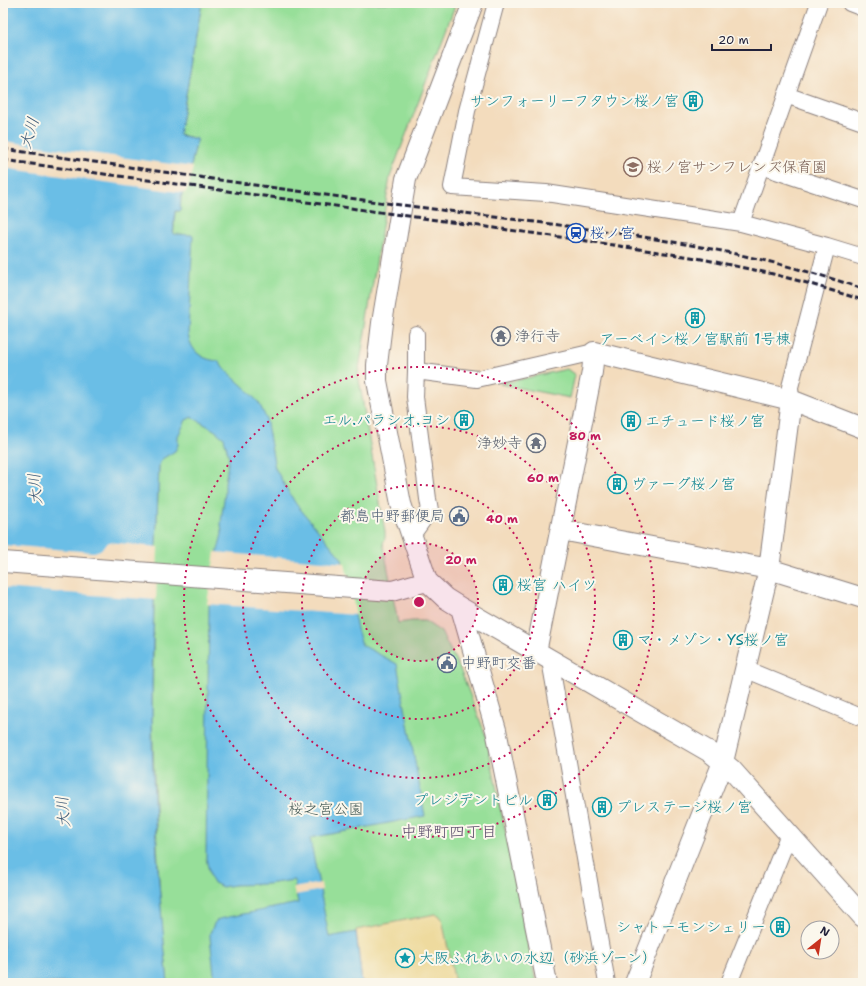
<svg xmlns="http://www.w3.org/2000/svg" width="866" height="986" font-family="'Shantell Sans','Klee One',sans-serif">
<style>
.green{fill:#97df99;stroke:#5c806a}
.sand{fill:#eeda9e;stroke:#887e6c}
.water{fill:#6abee6;stroke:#467090}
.pier{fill:#f3dcbd}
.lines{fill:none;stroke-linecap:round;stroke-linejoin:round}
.minor-casing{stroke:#8a7f7c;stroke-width:18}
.tertiary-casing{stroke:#8a7f7c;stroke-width:22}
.minor{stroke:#fff;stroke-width:16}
.tertiary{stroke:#fff;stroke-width:20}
.rail{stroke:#22223b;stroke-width:3;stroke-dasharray:6 3;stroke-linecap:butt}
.ring{fill:none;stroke:#c2185b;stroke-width:2;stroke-dasharray:2 4}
.labels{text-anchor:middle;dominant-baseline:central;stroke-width:4;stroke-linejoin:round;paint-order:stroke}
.culture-label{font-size:15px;fill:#0d838f;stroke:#fbf7ec;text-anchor:start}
.education-label{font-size:15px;fill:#785e54;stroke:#fbf7ec;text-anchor:start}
.transit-label{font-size:15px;fill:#164399;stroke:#fbf7ec;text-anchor:start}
.worship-label{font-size:15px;fill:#5b616d;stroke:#fbf7ec;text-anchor:start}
.service-label{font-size:15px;fill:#4e5e75;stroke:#fbf7ec;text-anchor:end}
.park-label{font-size:15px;fill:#455b57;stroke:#fbf7ec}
.water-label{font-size:16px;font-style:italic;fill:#3b5977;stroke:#fbf7ec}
.neighbourhood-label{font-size:16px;fill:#5d4e6d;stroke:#fbf7ec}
.centre{fill:#c2185b;stroke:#fbf7ec;stroke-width:2}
.ring-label{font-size:12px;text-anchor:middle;font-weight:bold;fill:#c2185b;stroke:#fbf7ec;stroke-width:4;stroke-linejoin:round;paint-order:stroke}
</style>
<rect width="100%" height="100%" fill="#fbf7ec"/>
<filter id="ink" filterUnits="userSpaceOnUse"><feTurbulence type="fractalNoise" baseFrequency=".025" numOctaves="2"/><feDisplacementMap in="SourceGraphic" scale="8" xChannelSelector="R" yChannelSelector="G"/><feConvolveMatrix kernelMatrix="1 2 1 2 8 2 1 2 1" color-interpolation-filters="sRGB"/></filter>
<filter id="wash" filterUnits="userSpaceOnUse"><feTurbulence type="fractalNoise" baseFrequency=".012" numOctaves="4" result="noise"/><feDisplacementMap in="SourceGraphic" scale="16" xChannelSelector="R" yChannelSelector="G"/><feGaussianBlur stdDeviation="0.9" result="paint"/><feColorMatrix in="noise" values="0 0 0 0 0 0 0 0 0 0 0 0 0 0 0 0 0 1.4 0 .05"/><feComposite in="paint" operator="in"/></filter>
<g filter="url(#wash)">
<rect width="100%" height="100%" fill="#f3dcbd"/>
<path class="green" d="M 202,3 L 456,3 L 390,177 L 360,363 L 358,374 L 385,532 L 385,538 L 383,543 L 398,623 L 412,621 L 425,621 L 441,632 L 460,669 L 486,736 L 536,983 L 168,983 L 161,918 L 155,805 L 152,714 L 154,602 L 159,465 L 175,211 L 180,211 L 181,197 L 187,184 L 197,139 L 179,135 Z
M 567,369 L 575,375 L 570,398 L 500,384 Z"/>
<path class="sand" d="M 435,914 L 439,915 L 442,919 L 455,983 L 362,983 L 356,930 Z"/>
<path class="water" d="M 3,3 L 202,3 L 179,135 L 197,139 L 187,184 L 181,197 L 180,211 L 175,211 L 173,234 L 193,235 L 188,334 C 191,351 201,360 219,361 L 223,368 L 245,388 L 259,403 L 266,418 L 275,468 L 285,486 L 296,504 L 342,559 L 357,629 L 362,645 L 397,664 L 425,816 L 310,838 L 329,937 L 356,932 L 362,983 L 215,983 L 210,937 L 210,933 L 214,924 L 216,921 L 219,919 L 298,903 L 294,880 L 267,884 L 234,885 L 222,887 L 213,882 L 210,876 L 206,858 L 209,607 L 216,558 L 222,534 L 221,524 L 222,513 L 225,493 L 225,483 L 229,457 L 224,438 L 214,430 L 192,417 L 186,420 L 178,436 L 178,445 L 175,451 L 162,459 L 159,465 C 156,548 152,631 152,713 C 152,803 159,894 168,983 L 3,983 Z"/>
<path class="pier" d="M 3,141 L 193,167 L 189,185 L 185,193 L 3,168 Z
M 109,542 L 158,547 L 156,600 L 3,588 L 3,545 L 94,552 L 100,550 Z
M 215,552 L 345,563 L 356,615 L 207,604 Z
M 321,883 L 322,890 L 295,895 L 293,888 Z"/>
</g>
<g filter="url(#ink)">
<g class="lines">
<g class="minor-casing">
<path id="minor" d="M 496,3 L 467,111 L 452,187 L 546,193 L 741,223 L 827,246 L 863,257
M 850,3 L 863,8
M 786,95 L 863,122
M 761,166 L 863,200
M 741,223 L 819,3
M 416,371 L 477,379 L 594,352
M 791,400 L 790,387 L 827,246
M 412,535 L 430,510 L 428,499 L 415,397 L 416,371 L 416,334
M 550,660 L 607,983
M 745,669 L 863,718
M 729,983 L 789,834"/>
</g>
<g class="tertiary-casing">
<path id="tertiary" d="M 473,3 L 406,179 L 382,323 L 377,365 L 377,381 L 401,504 L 427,581 L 445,598 L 461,608 L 710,752 L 731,769 L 863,917
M 561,530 L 769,569 L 863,598
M 3,562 L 392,591 L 427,581
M 461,608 L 496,730 L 547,983
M 536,652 L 592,372 L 594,352 L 791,400 L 863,428
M 635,983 L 723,762 L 769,569 L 791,400"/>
</g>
<use href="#minor" class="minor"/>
<use href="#tertiary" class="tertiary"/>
<path class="rail" d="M 3,149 C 146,169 289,191 433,209 C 577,228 725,241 863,289
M 3,160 L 574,239 L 697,258 L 773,274 L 807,283 L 863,300"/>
</g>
</g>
<circle cx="419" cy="602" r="59" fill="#c2185b" fill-opacity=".12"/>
<g class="ring">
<circle cx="419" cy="602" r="59"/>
<circle cx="419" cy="602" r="117"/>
<circle cx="419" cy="602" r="176"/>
<circle cx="419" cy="602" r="235"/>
</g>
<defs>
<g id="building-ring" transform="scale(1)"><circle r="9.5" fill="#fbf7ec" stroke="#0f9aa8" stroke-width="1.5"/><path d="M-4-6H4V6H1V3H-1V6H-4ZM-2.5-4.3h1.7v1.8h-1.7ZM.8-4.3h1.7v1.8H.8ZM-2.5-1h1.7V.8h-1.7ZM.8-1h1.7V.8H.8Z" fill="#0f9aa8"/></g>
<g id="school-ring" transform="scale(1)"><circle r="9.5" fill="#fbf7ec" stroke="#8d6e63" stroke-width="1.5"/><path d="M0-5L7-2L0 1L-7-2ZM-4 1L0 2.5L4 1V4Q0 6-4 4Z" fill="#8d6e63"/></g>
<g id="station-ring" transform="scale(1)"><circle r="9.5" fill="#fbf7ec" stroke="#1a4fb4" stroke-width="1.5"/><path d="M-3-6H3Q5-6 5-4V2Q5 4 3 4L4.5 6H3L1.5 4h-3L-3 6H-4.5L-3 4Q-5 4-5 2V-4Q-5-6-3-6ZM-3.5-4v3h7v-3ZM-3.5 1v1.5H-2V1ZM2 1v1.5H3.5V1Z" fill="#1a4fb4"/></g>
<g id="temple-ring" transform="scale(1)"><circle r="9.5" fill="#fbf7ec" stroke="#6b7280" stroke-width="1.5"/><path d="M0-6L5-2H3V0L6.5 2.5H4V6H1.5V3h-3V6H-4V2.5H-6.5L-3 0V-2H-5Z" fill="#6b7280"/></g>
<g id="civic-ring" transform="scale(1)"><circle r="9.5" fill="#fbf7ec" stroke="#5c6f8a" stroke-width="1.5"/><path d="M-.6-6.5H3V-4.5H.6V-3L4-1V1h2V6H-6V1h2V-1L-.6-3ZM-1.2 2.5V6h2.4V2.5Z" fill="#5c6f8a"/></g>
<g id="sight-ring" transform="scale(1)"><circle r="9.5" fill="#fbf7ec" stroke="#0f9aa8" stroke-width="1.5"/><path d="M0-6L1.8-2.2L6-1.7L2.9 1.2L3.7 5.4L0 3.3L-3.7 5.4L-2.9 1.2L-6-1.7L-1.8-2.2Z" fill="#0f9aa8"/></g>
</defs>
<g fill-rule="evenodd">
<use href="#building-ring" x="693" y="101"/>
<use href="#school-ring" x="633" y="167"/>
<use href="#station-ring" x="576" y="233"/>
<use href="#building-ring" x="695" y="318"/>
<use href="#temple-ring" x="501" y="336"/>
<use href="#building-ring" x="464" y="420"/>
<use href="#building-ring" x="631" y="421"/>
<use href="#temple-ring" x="536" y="443"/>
<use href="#building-ring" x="617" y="484"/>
<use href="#civic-ring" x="459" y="516"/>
<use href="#building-ring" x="503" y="585"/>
<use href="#building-ring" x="623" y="640"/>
<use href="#civic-ring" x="447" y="663"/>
<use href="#building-ring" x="547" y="800"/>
<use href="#building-ring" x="602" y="807"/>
<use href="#building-ring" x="780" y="927"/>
<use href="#sight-ring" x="405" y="958"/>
</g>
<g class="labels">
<g class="culture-label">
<text x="679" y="101" text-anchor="end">サンフォーリーフタウン桜ノ宮</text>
<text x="695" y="339" text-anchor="middle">アーベイン桜ノ宮駅前 1号棟</text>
<text x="450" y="420" text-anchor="end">エル.パラシオ.ヨシ</text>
<text x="645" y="421">エチュード桜ノ宮</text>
<text x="631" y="484">ヴァーグ桜ノ宮</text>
<text x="517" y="585">桜宮 ハイツ</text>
<text x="637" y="640">マ・メゾン・YS桜ノ宮</text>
<text x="533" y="800" text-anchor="end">プレジデントビル</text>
<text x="616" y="807">プレステージ桜ノ宮</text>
<text x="766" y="927" text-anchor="end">シャトーモンシェリー</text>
<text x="419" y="958">大阪ふれあいの水辺（砂浜ゾーン）</text>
</g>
<g class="education-label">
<text x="647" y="167">桜ノ宮サンフレンズ保育園</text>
</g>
<g class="transit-label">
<text x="590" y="233">桜ノ宮</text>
</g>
<g class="worship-label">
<text x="515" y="336">浄行寺</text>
<text x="522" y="443" text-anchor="end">浄妙寺</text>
</g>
<g class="service-label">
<text x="445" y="516">都島中野郵便局</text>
<text x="461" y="663" text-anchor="start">中野町交番</text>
</g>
<g class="park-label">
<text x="326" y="809">桜之宮公園</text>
</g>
<g class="water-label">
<text transform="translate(29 133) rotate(-73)">大川</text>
<text transform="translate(35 489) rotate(-95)">大川</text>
<text transform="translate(63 812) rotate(-95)">大川</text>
</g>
<g class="neighbourhood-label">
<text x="449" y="831">中野町四丁目</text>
</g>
</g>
<circle cx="419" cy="602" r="6" class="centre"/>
<g class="ring-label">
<text x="585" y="440">80 m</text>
<text x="543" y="482">60 m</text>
<text x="502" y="523">40 m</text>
<text x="461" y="564">20 m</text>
</g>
<rect width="866" height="986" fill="none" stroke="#fbf7ec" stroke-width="16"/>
<g transform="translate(820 940) rotate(30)"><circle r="19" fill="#fbf7ec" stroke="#a4a2a5"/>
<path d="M0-3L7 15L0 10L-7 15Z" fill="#c8321e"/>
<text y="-6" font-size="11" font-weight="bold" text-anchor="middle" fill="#22223b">N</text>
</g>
<path d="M712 44v6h59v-6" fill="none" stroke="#22223b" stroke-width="2"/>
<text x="718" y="44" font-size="12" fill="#22223b" stroke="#fbf7ec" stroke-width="3" paint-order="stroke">20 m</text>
</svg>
